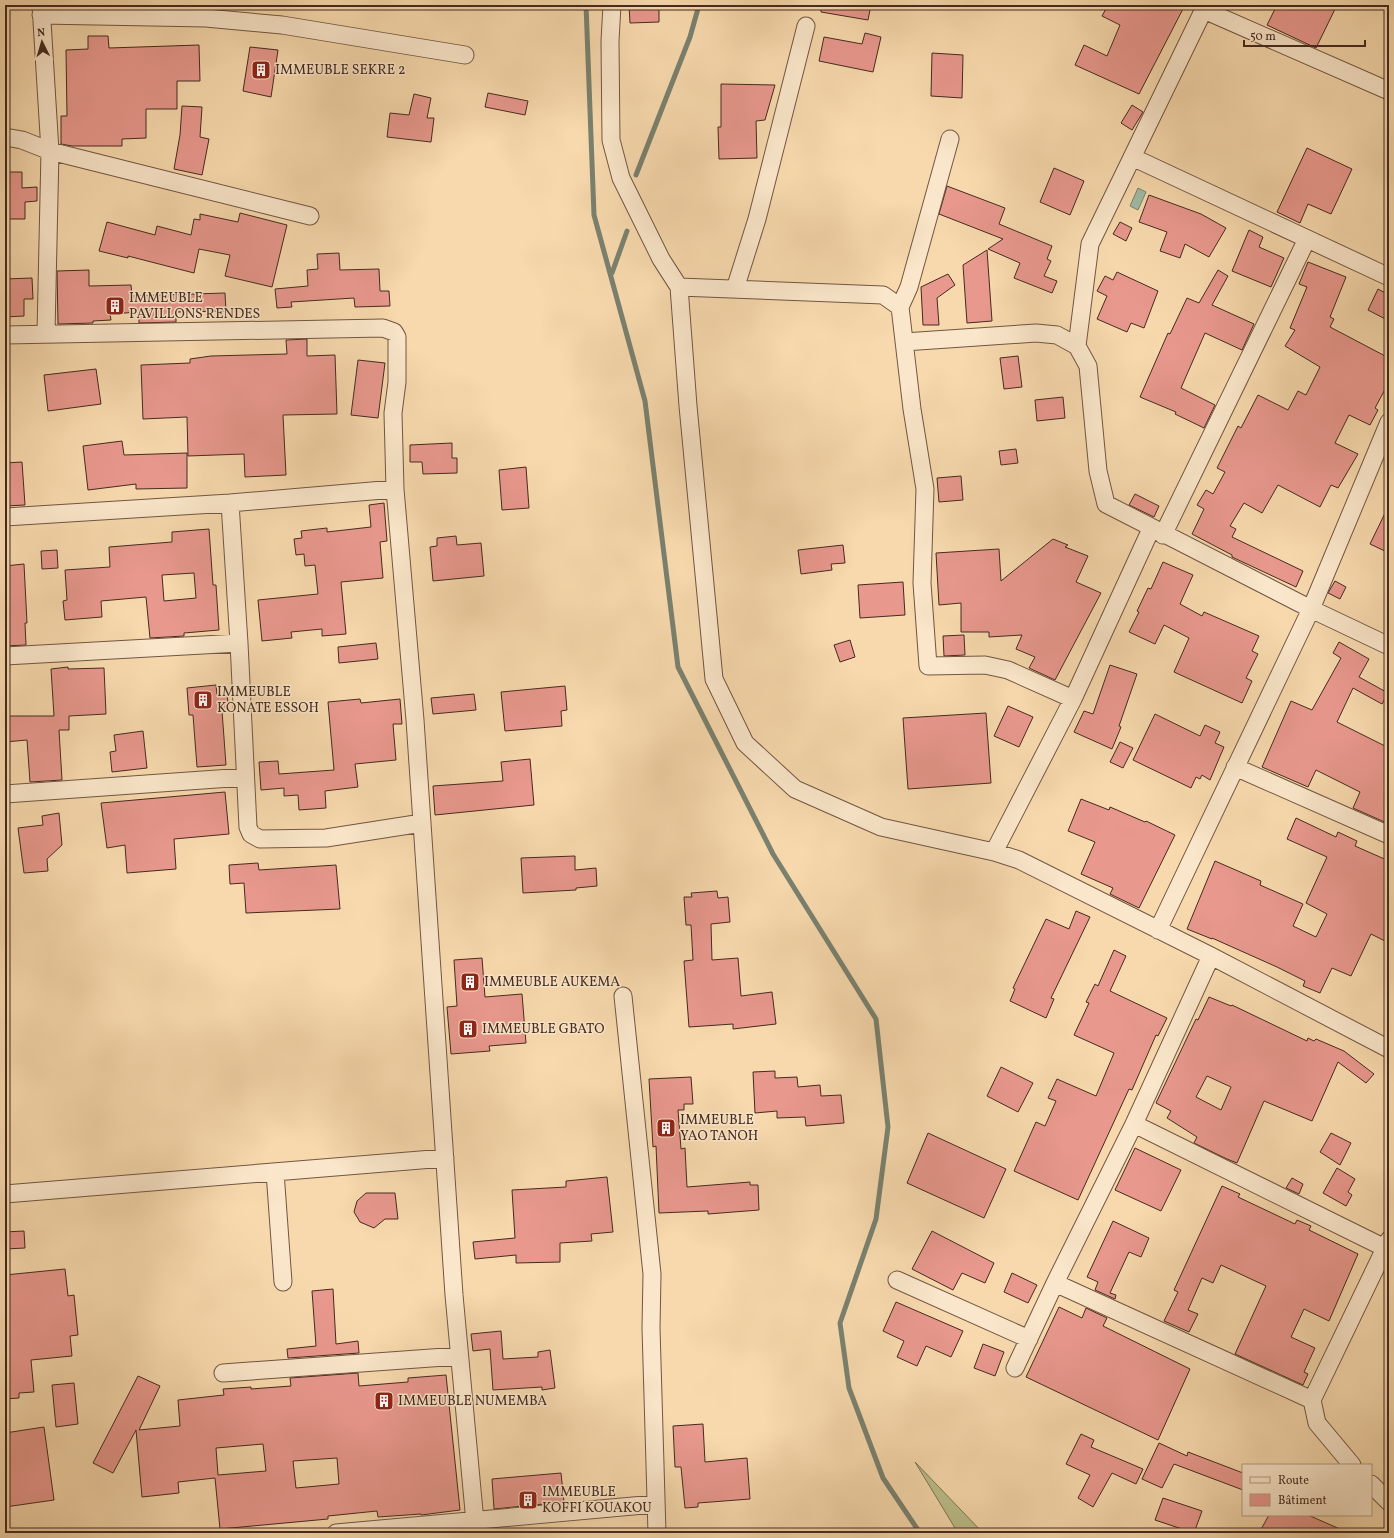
<svg xmlns="http://www.w3.org/2000/svg" width="1394" height="1538" font-family="Vollkorn,serif">
<style>
.green{fill:#bcbf8a;stroke:#807454}
.water{fill:#9ebba5;stroke:#7a816f}
.lines{fill:none;stroke-linecap:round;stroke-linejoin:round}
.stream{stroke:#7a816f;stroke-width:5}
.building{fill:#e8988d;stroke:#452a1f;fill-rule:evenodd}
.minor-casing{stroke:#725642;stroke-width:19}
.minor{stroke:#fae6ca;stroke-width:17}
.labels{text-anchor:middle;dominant-baseline:central;stroke-width:3;stroke-linejoin:round;paint-order:stroke}
.poi-label{font-size:14px;fill:#452a1f;stroke:#fae6ca;text-anchor:start}
</style>
<rect width="100%" height="100%" fill="#f7d9ad"/>
<filter id="stains"><feTurbulence type="fractalNoise" baseFrequency=".005" numOctaves="4"/><feColorMatrix values="0 0 0 0 .2 0 0 0 0 .09 0 0 0 0 .02 0 0 0 .5 -.17"/></filter>
<radialGradient id="worn" r=".72"><stop offset=".6" stop-color="#630" stop-opacity="0"/><stop offset="1" stop-color="#630" stop-opacity=".3"/></radialGradient>
<path class="green" d="M 915,1462 L 983,1533 L 958,1533 Z"/>
<path class="water" d="M 1138,188 L 1146,192 L 1138,210 L 1130,206 Z"/>
<g class="lines">
<path class="stream" d="M 586,5 L 594,215 L 645,401 L 678,667 L 773,854 L 876,1019 L 888,1127 L 876,1219 L 840,1323 L 849,1388 L 883,1478 L 920,1533
M 636,175 L 690,37 L 699,5
M 612,273 L 627,231"/>
</g>
<path class="building" d="M 629,5 L 659,5 L 659,22 L 630,23 Z
M 821,5 L 871,5 L 868,20 L 821,12 Z
M 1108,5 L 1185,5 L 1139,94 L 1075,65 L 1084,45 L 1107,56 L 1120,25 L 1102,16 Z
M 1277,5 L 1337,5 L 1316,48 L 1267,25 Z
M 865,33 L 881,37 L 873,72 L 819,61 L 824,37 L 862,44 Z
M 88,36 L 108,36 L 109,48 L 199,45 L 200,81 L 177,81 L 177,109 L 146,109 L 146,138 L 122,139 L 122,146 L 72,146 L 61,144 L 61,116 L 67,116 L 66,50 L 88,49 Z
M 250,47 L 278,50 L 271,97 L 243,91 Z
M 932,53 L 963,55 L 962,98 L 931,96 Z
M 721,84 L 775,85 L 765,120 L 756,121 L 757,158 L 719,159 L 718,127 L 721,127 Z
M 488,93 L 528,101 L 525,115 L 485,107 Z
M 414,94 L 431,98 L 427,118 L 434,118 L 431,142 L 387,137 L 390,113 L 409,115 Z
M 1132,105 L 1143,112 L 1132,130 L 1121,123 Z
M 182,106 L 202,107 L 200,137 L 209,139 L 202,175 L 174,169 L 180,135 Z
M 1307,148 L 1352,169 L 1331,214 L 1308,204 L 1300,223 L 1277,212 Z
M 1054,168 L 1084,181 L 1070,215 L 1040,202 Z
M 5,172 L 22,172 L 22,188 L 37,187 L 37,201 L 25,202 L 25,219 L 5,219 Z
M 947,186 L 1005,208 L 999,224 L 1052,246 L 1047,259 L 1051,261 L 1044,276 L 1057,281 L 1052,293 L 1014,278 L 1020,263 L 988,249 L 1003,239 L 939,214 Z
M 1149,195 L 1201,214 L 1226,228 L 1209,257 L 1185,244 L 1180,258 L 1160,251 L 1167,232 L 1139,222 Z
M 240,213 L 287,225 L 272,287 L 225,276 L 230,255 L 199,249 L 194,273 L 128,256 L 128,258 L 99,251 L 107,222 L 155,235 L 157,226 L 191,235 L 194,219 L 200,220 L 200,214 L 238,222 Z
M 1120,222 L 1132,228 L 1126,241 L 1113,234 Z
M 1249,230 L 1263,237 L 1259,247 L 1284,258 L 1271,287 L 1232,271 Z
M 987,250 L 992,321 L 967,323 L 963,265 Z
M 339,253 L 340,270 L 379,269 L 380,291 L 389,291 L 390,306 L 355,307 L 354,298 L 291,302 L 292,307 L 277,308 L 275,289 L 308,286 L 307,270 L 318,269 L 317,254 Z
M 1308,262 L 1346,277 L 1330,317 L 1334,319 L 1330,327 L 1389,358 L 1389,382 L 1375,408 L 1378,410 L 1370,425 L 1349,415 L 1335,443 L 1358,454 L 1338,488 L 1331,485 L 1320,507 L 1278,485 L 1262,513 L 1244,503 L 1230,526 L 1236,529 L 1232,537 L 1303,571 L 1296,587 L 1232,557 L 1232,555 L 1192,534 L 1204,509 L 1197,505 L 1206,490 L 1213,494 L 1225,472 L 1217,468 L 1238,426 L 1241,428 L 1258,395 L 1288,410 L 1298,391 L 1306,395 L 1320,367 L 1285,346 L 1295,330 L 1290,328 L 1307,287 L 1299,284 Z
M 89,270 L 89,286 L 131,285 L 132,296 L 225,293 L 226,311 L 176,312 L 176,322 L 139,323 L 139,312 L 110,314 L 111,320 L 93,321 L 93,323 L 58,324 L 57,271 Z
M 1218,270 L 1228,276 L 1212,305 L 1254,324 L 1242,350 L 1205,333 L 1181,388 L 1215,405 L 1204,428 L 1175,414 L 1176,412 L 1140,397 L 1168,333 L 1170,334 L 1187,298 L 1199,303 Z
M 1117,272 L 1158,291 L 1144,328 L 1131,323 L 1127,332 L 1097,319 L 1107,296 L 1097,291 L 1105,276 L 1113,280 Z
M 948,274 L 955,285 L 937,298 L 939,325 L 923,325 L 921,287 Z
M 32,278 L 33,299 L 24,299 L 24,316 L 5,317 L 5,279 Z
M 1378,289 L 1389,295 L 1389,321 L 1368,310 Z
M 307,339 L 307,356 L 335,355 L 337,414 L 283,415 L 286,475 L 245,477 L 244,454 L 188,456 L 187,417 L 143,419 L 141,365 L 190,363 L 190,359 L 211,356 L 287,354 L 286,340 Z
M 1018,356 L 1022,387 L 1004,389 L 1000,358 Z
M 358,360 L 385,363 L 378,418 L 351,415 Z
M 96,369 L 101,404 L 48,411 L 44,375 Z
M 1063,397 L 1065,418 L 1037,421 L 1035,400 Z
M 122,441 L 124,455 L 187,453 L 187,488 L 136,489 L 136,484 L 88,490 L 83,446 Z
M 452,443 L 452,458 L 457,458 L 457,473 L 423,474 L 422,462 L 410,462 L 410,445 Z
M 1016,449 L 1018,463 L 1001,465 L 999,451 Z
M 22,462 L 25,505 L 5,506 L 5,463 Z
M 526,467 L 529,508 L 502,510 L 499,470 Z
M 961,476 L 963,500 L 939,502 L 937,478 Z
M 1135,494 L 1159,506 L 1154,517 L 1129,505 Z
M 384,503 L 387,541 L 380,542 L 383,578 L 341,582 L 346,634 L 322,636 L 322,629 L 291,632 L 292,638 L 262,641 L 258,600 L 318,594 L 315,565 L 305,566 L 304,554 L 296,555 L 294,539 L 302,538 L 301,531 L 327,528 L 327,532 L 371,527 L 369,505 Z
M 1389,505 L 1389,553 L 1370,544 Z
M 209,529 L 213,585 L 216,585 L 219,630 L 184,633 L 184,636 L 150,638 L 146,597 L 101,601 L 102,617 L 65,620 L 63,601 L 67,600 L 65,570 L 110,567 L 109,547 L 172,542 L 172,532 ZM 194,573 L 196,598 L 164,601 L 162,575 Z
M 456,536 L 457,545 L 481,543 L 484,576 L 433,581 L 430,547 L 437,546 L 437,538 Z
M 1053,539 L 1068,545 L 1065,547 L 1088,556 L 1076,582 L 1101,593 L 1055,680 L 1029,668 L 1035,657 L 1016,649 L 1022,635 L 989,637 L 989,632 L 961,632 L 961,603 L 939,605 L 936,553 L 999,549 L 1001,581 Z
M 843,545 L 845,563 L 831,564 L 832,570 L 801,574 L 798,550 Z
M 57,550 L 58,568 L 42,569 L 41,551 Z
M 1163,562 L 1193,575 L 1180,604 L 1202,616 L 1204,612 L 1259,636 L 1252,651 L 1258,654 L 1246,678 L 1252,681 L 1242,703 L 1174,672 L 1189,638 L 1164,625 L 1155,644 L 1129,632 L 1139,612 L 1137,611 L 1148,588 L 1151,589 Z
M 24,564 L 27,623 L 25,623 L 26,645 L 5,646 L 5,566 Z
M 1335,581 L 1346,587 L 1340,599 L 1328,593 Z
M 903,582 L 905,615 L 860,618 L 858,585 Z
M 964,635 L 965,655 L 944,656 L 943,636 Z
M 850,640 L 855,657 L 840,662 L 834,645 Z
M 1339,642 L 1369,659 L 1359,677 L 1388,693 L 1382,704 L 1353,688 L 1337,722 L 1389,748 L 1389,824 L 1353,808 L 1360,792 L 1316,770 L 1308,787 L 1262,767 L 1291,701 L 1312,710 L 1341,658 L 1333,653 Z
M 376,643 L 378,659 L 339,663 L 338,647 Z
M 1110,665 L 1137,674 L 1119,726 L 1121,727 L 1112,749 L 1074,732 L 1084,711 L 1093,714 Z
M 68,667 L 68,669 L 104,668 L 106,714 L 69,716 L 69,730 L 59,730 L 62,780 L 30,782 L 27,740 L 5,742 L 5,716 L 54,716 L 51,669 Z
M 216,685 L 217,695 L 227,694 L 229,711 L 222,711 L 226,765 L 197,767 L 193,715 L 189,715 L 187,688 Z
M 565,686 L 567,710 L 561,711 L 562,726 L 505,731 L 501,692 Z
M 474,694 L 476,710 L 433,714 L 431,698 Z
M 360,699 L 361,703 L 400,699 L 402,724 L 393,724 L 396,760 L 355,764 L 358,787 L 325,791 L 326,808 L 299,810 L 298,795 L 284,796 L 284,788 L 261,790 L 259,762 L 278,761 L 279,774 L 334,770 L 328,702 Z
M 1008,706 L 1033,717 L 1019,747 L 994,736 Z
M 986,713 L 991,783 L 908,789 L 903,718 Z
M 1155,714 L 1200,736 L 1205,725 L 1220,732 L 1215,743 L 1224,747 L 1210,780 L 1202,775 L 1200,779 L 1196,777 L 1191,788 L 1133,760 Z
M 143,731 L 147,768 L 112,772 L 110,752 L 116,751 L 114,735 Z
M 1120,742 L 1133,748 L 1123,768 L 1110,762 Z
M 530,759 L 534,805 L 435,815 L 433,786 L 503,781 L 501,762 Z
M 225,792 L 229,834 L 174,839 L 176,869 L 127,873 L 125,845 L 107,848 L 101,803 Z
M 1081,799 L 1109,810 L 1110,807 L 1145,822 L 1146,821 L 1175,835 L 1139,908 L 1110,894 L 1113,888 L 1081,874 L 1095,842 L 1068,831 Z
M 59,813 L 62,845 L 47,859 L 48,871 L 24,873 L 18,828 L 43,825 L 42,816 Z
M 1296,818 L 1336,837 L 1338,832 L 1357,841 L 1355,846 L 1389,861 L 1389,943 L 1371,934 L 1351,976 L 1332,968 L 1320,993 L 1303,986 L 1305,981 L 1277,967 L 1212,938 L 1212,939 L 1187,929 L 1215,861 L 1261,881 L 1260,885 L 1303,904 L 1293,926 L 1316,937 L 1327,914 L 1306,903 L 1327,857 L 1287,839 Z
M 575,856 L 575,870 L 596,868 L 597,886 L 576,888 L 576,890 L 523,893 L 521,858 Z
M 258,863 L 259,870 L 336,865 L 340,909 L 246,913 L 244,883 L 230,884 L 229,865 Z
M 717,891 L 718,898 L 728,897 L 730,922 L 711,924 L 712,960 L 738,958 L 741,996 L 772,992 L 776,1024 L 733,1029 L 733,1024 L 689,1027 L 684,961 L 693,960 L 691,925 L 686,925 L 684,897 L 692,897 L 691,893 Z
M 1076,911 L 1090,917 L 1051,998 L 1054,999 L 1046,1018 L 1010,1001 L 1015,989 L 1013,988 L 1046,919 L 1069,929 Z
M 1114,950 L 1126,956 L 1110,991 L 1167,1018 L 1158,1036 L 1156,1035 L 1132,1090 L 1129,1089 L 1078,1200 L 1014,1171 L 1036,1122 L 1045,1126 L 1056,1101 L 1048,1098 L 1057,1079 L 1096,1096 L 1114,1053 L 1074,1035 L 1089,1003 L 1086,1002 L 1095,984 L 1098,986 Z
M 482,958 L 485,997 L 522,994 L 526,1043 L 489,1046 L 490,1051 L 451,1054 L 447,1007 L 457,1006 L 454,960 Z
M 1209,997 L 1231,1006 L 1232,1005 L 1307,1041 L 1308,1038 L 1314,1041 L 1316,1039 L 1344,1051 L 1374,1074 L 1366,1083 L 1338,1062 L 1312,1121 L 1264,1101 L 1237,1163 L 1227,1159 L 1194,1143 L 1197,1137 L 1167,1118 L 1171,1111 L 1156,1103 L 1196,1019 L 1198,1020 ZM 1207,1076 L 1231,1087 L 1221,1110 L 1196,1097 Z
M 1001,1067 L 1033,1083 L 1018,1112 L 987,1096 Z
M 775,1071 L 775,1078 L 797,1077 L 798,1087 L 820,1085 L 821,1096 L 841,1095 L 844,1123 L 806,1126 L 805,1117 L 777,1118 L 777,1111 L 755,1113 L 753,1072 Z
M 691,1077 L 693,1104 L 684,1104 L 684,1110 L 678,1110 L 681,1149 L 685,1148 L 687,1187 L 750,1182 L 750,1185 L 758,1185 L 759,1210 L 708,1214 L 708,1211 L 659,1213 L 656,1146 L 653,1147 L 649,1079 Z
M 928,1133 L 1006,1169 L 984,1218 L 907,1183 Z
M 1331,1133 L 1351,1143 L 1340,1165 L 1320,1152 Z
M 1135,1148 L 1181,1170 L 1161,1211 L 1115,1190 Z
M 1337,1168 L 1355,1179 L 1348,1192 L 1352,1195 L 1346,1206 L 1323,1193 Z
M 607,1177 L 613,1232 L 591,1234 L 592,1241 L 560,1243 L 560,1262 L 516,1263 L 516,1255 L 475,1259 L 473,1242 L 515,1238 L 512,1190 L 566,1187 L 566,1181 Z
M 1292,1178 L 1303,1184 L 1299,1194 L 1286,1188 Z
M 1222,1186 L 1240,1194 L 1238,1197 L 1295,1224 L 1297,1220 L 1311,1226 L 1309,1230 L 1358,1254 L 1329,1321 L 1304,1309 L 1291,1337 L 1315,1348 L 1304,1372 L 1308,1374 L 1303,1385 L 1235,1354 L 1266,1286 L 1221,1265 L 1213,1283 L 1202,1278 L 1188,1310 L 1198,1314 L 1189,1332 L 1164,1321 L 1178,1292 L 1174,1290 Z
M 366,1193 L 395,1193 L 398,1219 L 385,1219 L 374,1228 L 360,1222 L 354,1212 L 357,1201 Z
M 1113,1221 L 1149,1238 L 1141,1257 L 1129,1252 L 1110,1293 L 1116,1295 L 1115,1299 L 1095,1290 L 1098,1282 L 1087,1277 Z
M 24,1231 L 25,1248 L 5,1249 L 5,1232 Z
M 932,1231 L 994,1263 L 985,1283 L 962,1273 L 953,1290 L 912,1269 Z
M 65,1269 L 68,1296 L 74,1295 L 78,1335 L 70,1336 L 72,1356 L 31,1360 L 34,1392 L 19,1393 L 19,1398 L 5,1399 L 5,1275 Z
M 1012,1273 L 1037,1285 L 1028,1303 L 1004,1292 Z
M 333,1289 L 336,1344 L 358,1341 L 359,1353 L 288,1358 L 287,1349 L 316,1346 L 312,1291 Z
M 896,1302 L 963,1331 L 951,1357 L 926,1346 L 917,1366 L 897,1357 L 904,1341 L 883,1331 Z
M 1059,1307 L 1082,1318 L 1086,1308 L 1107,1318 L 1103,1326 L 1190,1369 L 1158,1440 L 1026,1377 Z
M 501,1331 L 503,1359 L 538,1357 L 538,1352 L 550,1350 L 555,1388 L 542,1390 L 542,1387 L 493,1390 L 490,1349 L 473,1351 L 471,1334 Z
M 983,1344 L 1004,1352 L 995,1376 L 974,1368 Z
M 358,1373 L 359,1386 L 408,1382 L 408,1378 L 446,1375 L 460,1510 L 421,1515 L 421,1514 L 378,1517 L 377,1511 L 328,1516 L 328,1519 L 220,1529 L 215,1478 L 178,1482 L 179,1493 L 142,1497 L 136,1430 L 113,1473 L 93,1463 L 138,1376 L 160,1386 L 139,1430 L 180,1426 L 178,1400 L 224,1395 L 223,1389 L 251,1387 L 251,1389 L 291,1386 L 290,1378 ZM 263,1444 L 266,1471 L 218,1475 L 216,1448 ZM 337,1458 L 339,1484 L 296,1488 L 293,1461 Z
M 74,1383 L 78,1424 L 56,1427 L 52,1385 Z
M 703,1424 L 705,1462 L 747,1458 L 750,1499 L 698,1503 L 698,1507 L 685,1508 L 681,1467 L 675,1467 L 673,1426 Z
M 44,1427 L 54,1500 L 5,1507 L 5,1433 Z
M 1081,1434 L 1094,1440 L 1091,1447 L 1143,1469 L 1136,1484 L 1112,1473 L 1093,1507 L 1078,1498 L 1090,1475 L 1066,1464 Z
M 1159,1443 L 1187,1456 L 1188,1452 L 1243,1473 L 1243,1490 L 1174,1464 L 1162,1488 L 1142,1479 Z
M 561,1473 L 564,1502 L 494,1509 L 492,1479 Z
M 1163,1498 L 1202,1511 L 1194,1533 L 1155,1520 Z
M 1269,1515 L 1308,1515 L 1349,1533 L 1259,1533 Z"/>
<g class="lines">
<g class="minor-casing">
<path id="minor" d="M 41,5 L 50,151 L 46,333
M 612,5 L 610,41 L 611,140 L 621,178 L 661,259 L 679,287 L 688,406 L 714,679 L 745,743 L 795,789 L 881,827 L 994,852 L 1019,860 L 1211,956 L 1389,1049
M 1204,10 L 1389,91
M 41,15 L 206,18 L 282,25 L 465,55
M 5,137 L 22,140 L 50,151 L 310,216
M 1132,157 L 1389,277
M 679,287 L 883,295 L 900,307 L 912,409 L 925,489 L 922,583 L 928,666 L 985,665 L 1008,670 L 1073,699
M 735,289 L 757,219 L 806,26
M 900,307 L 909,287 L 950,139
M 5,335 L 383,328 L 394,332 L 397,337 L 397,382 L 393,413 L 395,489 L 415,720 L 454,1295 L 476,1533
M 904,342 L 1036,333 L 1057,335 L 1077,346 L 1088,366 L 1098,471 L 1106,504 L 1311,609 L 1389,646
M 1077,346 L 1090,244 L 1206,5
M 230,503 L 239,643
M 5,517 L 230,503 L 395,489
M 1163,535 L 1307,239
M 5,656 L 239,643 L 248,827 L 251,834 L 260,839 L 326,838 L 422,823
M 1235,767 L 1389,835
M 5,794 L 245,777
M 994,852 L 1073,699 L 1151,529
M 1158,930 L 1311,609 L 1389,422
M 623,996 L 652,1274 L 651,1328 L 657,1533
M 1134,1124 L 1385,1248
M 275,1172 L 283,1282
M 5,1194 L 445,1158
M 897,1280 L 1029,1339
M 1055,1283 L 1312,1400
M 1015,1368 L 1055,1283 L 1134,1124 L 1211,956
M 223,1373 L 459,1356
M 1352,1465 L 1317,1423 L 1312,1400 L 1389,1240
M 1371,1484 L 1389,1502
M 336,1533 L 655,1504"/>
</g>
<use href="#minor" class="minor"/>
</g>
<defs>
<g id="building-square" transform="scale(1)"><rect x="-9" y="-9" width="18" height="18" rx="4" fill="#8f2418" stroke="#fae6ca"/><path d="M-4-6H4V6H1V3H-1V6H-4ZM-2.5-4.3h1.7v1.8h-1.7ZM.8-4.3h1.7v1.8H.8ZM-2.5-1h1.7V.8h-1.7ZM.8-1h1.7V.8H.8Z" fill="#fff"/></g>
</defs>
<g fill-rule="evenodd">
<use href="#building-square" x="261" y="70"/>
<use href="#building-square" x="115" y="306"/>
<use href="#building-square" x="203" y="700"/>
<use href="#building-square" x="470" y="982"/>
<use href="#building-square" x="468" y="1029"/>
<use href="#building-square" x="666" y="1128"/>
<use href="#building-square" x="384" y="1401"/>
<use href="#building-square" x="528" y="1500"/>
</g>
<g class="labels">
<g class="poi-label">
<text x="275" y="70">IMMEUBLE SEKRE 2</text>
<text x="129" y="298">IMMEUBLE<tspan x="129" dy="16">PAVILLONS RENDES</tspan></text>
<text x="217" y="692">IMMEUBLE<tspan x="217" dy="16">KONATE ESSOH</tspan></text>
<text x="484" y="982">IMMEUBLE AUKEMA</text>
<text x="482" y="1029">IMMEUBLE GBATO</text>
<text x="680" y="1120">IMMEUBLE<tspan x="680" dy="16">YAO TANOH</tspan></text>
<text x="398" y="1401">IMMEUBLE NUMEMBA</text>
<text x="542" y="1492">IMMEUBLE<tspan x="542" dy="16">KOFFI KOUAKOU</tspan></text>
</g>
</g>
<rect width="1394" height="1538" fill="none" stroke="#f7d9ad" stroke-width="20"/>
<rect x="6" y="6" width="1382" height="1526" fill="none" stroke="#452a1f" stroke-width="2"/>
<rect x="10" y="10" width="1374" height="1518" fill="none" stroke="#452a1f"/>
<rect x="1242" y="1464" width="130" height="52" fill="#fae6ca" stroke="#b29b86"/>
<rect x="1250" y="1477" width="20" height="6" fill="#fae6ca" stroke="#b29b86"/>
<text x="1278" y="1484" font-size="12" fill="#452a1f">Route</text>
<rect x="1250" y="1494" width="20" height="12" fill="#e8988d" stroke="#b29b86"/>
<text x="1278" y="1504" font-size="12" fill="#452a1f">Bâtiment</text>
<g transform="translate(42 42) rotate(355)" stroke="#fae6ca" stroke-width="3" paint-order="stroke">
<path d="M0-3L7 15L0 10L-7 15Z" fill="#452a1f"/>
<text y="-6" font-size="11" font-weight="bold" text-anchor="middle" fill="#452a1f">N</text>
</g>
<path d="M1244 40v6h121v-6" fill="none" stroke="#452a1f" stroke-width="2"/>
<text x="1250" y="40" font-size="12" fill="#452a1f" stroke="#fae6ca" stroke-width="3" paint-order="stroke">50 m</text>
<rect width="100%" height="100%" filter="url(#stains)"/>
<rect width="100%" height="100%" fill="url(#worn)"/>
</svg>
